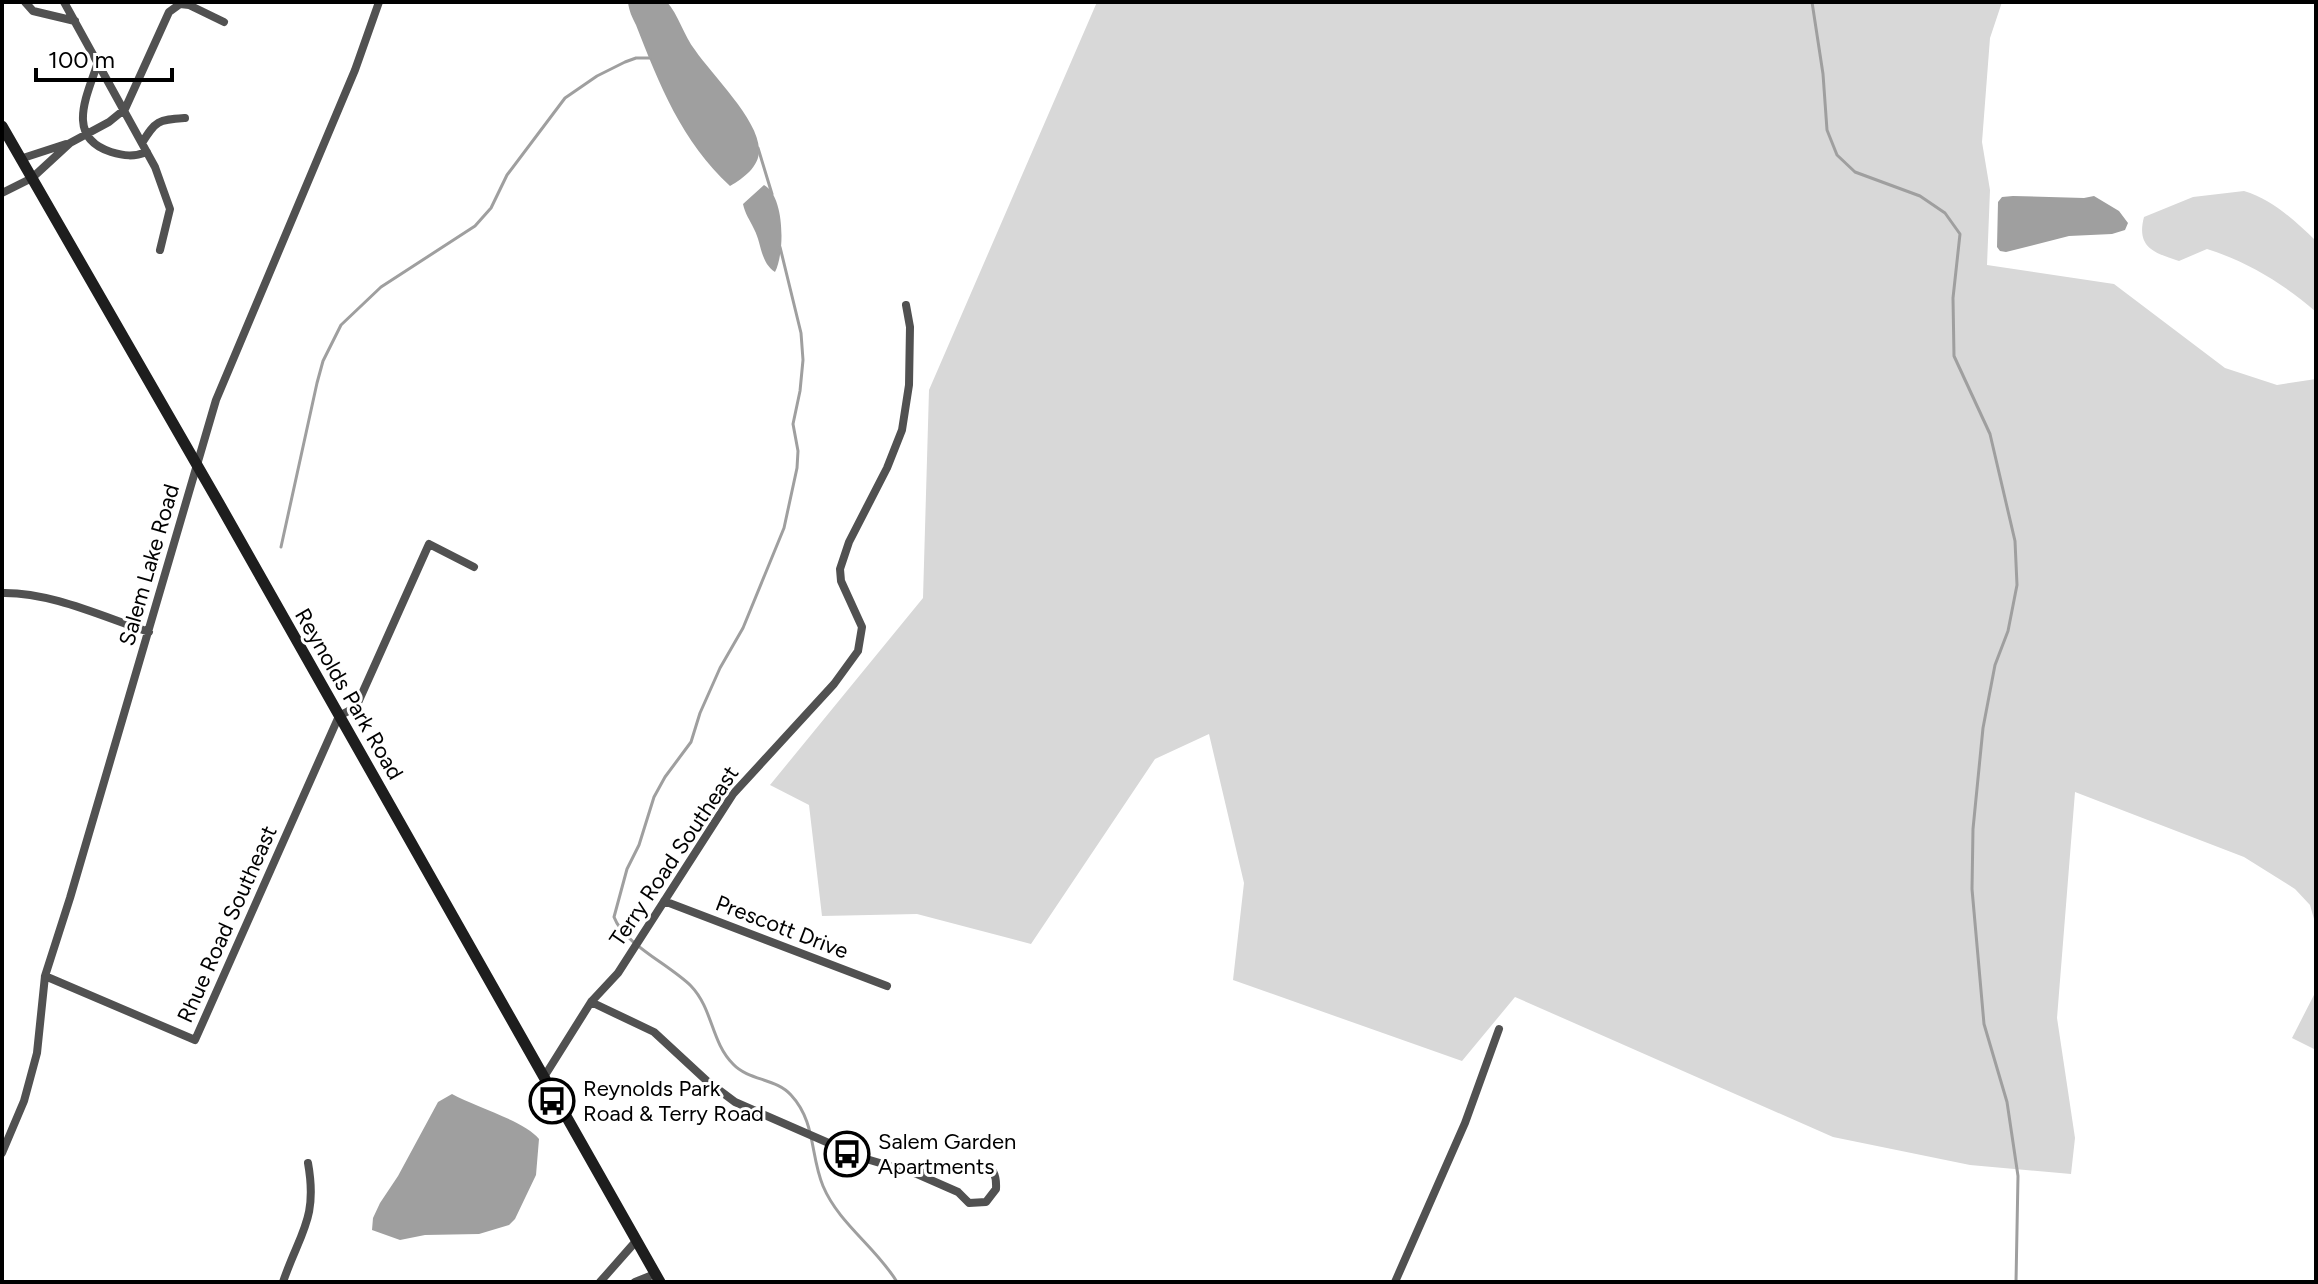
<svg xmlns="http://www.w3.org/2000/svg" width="2318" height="1284" font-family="Figtree,sans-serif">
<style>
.green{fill:#d8d8d8}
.water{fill:#9f9f9f}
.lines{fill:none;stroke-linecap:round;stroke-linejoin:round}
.stream{stroke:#9f9f9f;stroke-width:3}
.street{stroke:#515151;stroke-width:8}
.secondary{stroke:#1e1e1e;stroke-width:11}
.labels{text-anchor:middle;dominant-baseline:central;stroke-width:6;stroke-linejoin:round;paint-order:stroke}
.street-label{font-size:22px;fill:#000;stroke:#fff}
.poi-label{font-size:22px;fill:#000;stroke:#fff;text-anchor:start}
</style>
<rect width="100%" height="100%" fill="#fff"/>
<path class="green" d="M 1097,2 L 2002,2 L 1990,38 L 1982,142 L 1990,190 L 1987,265 L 2114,284 L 2225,368 L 2277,385 L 2316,379 L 2316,926 L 2310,905 L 2295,889 L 2244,857 L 2075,792 L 2057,1018 L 2075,1138 L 2071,1174 L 1970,1165 L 1833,1137 L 1515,997 L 1462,1061 L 1233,980 L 1244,883 L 1209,734 L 1155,759 L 1031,944 L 917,914 L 822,916 L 809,805 L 770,785 L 923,598 L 929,390 Z
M 2244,191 C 2273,200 2294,220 2316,241 L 2316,312 C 2284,284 2248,262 2207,249 L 2179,261 C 2154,253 2136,247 2144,217 L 2193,197 Z
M 2316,991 L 2316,1050 L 2292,1038 Z"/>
<path class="water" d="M 628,2 L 667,2 C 678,14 684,36 695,50 C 712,75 758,119 759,149 C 760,166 744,178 730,186 C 682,142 659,84 636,25 C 632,17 629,11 628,2 Z
M 764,185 C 785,196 785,253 775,272 C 760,262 762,244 754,229 C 750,220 745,214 743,204 Z
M 2013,196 L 2084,198 L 2094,196 L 2119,211 L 2128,223 L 2125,230 L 2112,234 L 2069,236 L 2006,252 L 2000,251 L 1997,247 L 1998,202 L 2002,197 Z
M 452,1094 C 475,1107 525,1121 539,1139 L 536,1175 L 515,1219 L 509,1225 L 479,1234 L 425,1235 L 400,1240 L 372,1230 L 373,1218 L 380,1203 L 398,1176 L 438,1102 Z"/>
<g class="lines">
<path class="stream" d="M 1812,2 L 1823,74 L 1827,130 L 1837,155 L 1855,172 L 1920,196 L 1945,213 L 1960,234 L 1953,298 L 1954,356 L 1990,434 L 2015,541 L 2017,585 L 2008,631 L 1995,665 L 1983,728 L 1973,829 L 1972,889 L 1984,1024 L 2007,1102 L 2018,1176 L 2016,1282
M 758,148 L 772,194
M 780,247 L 801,333 L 803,360 L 800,391 L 793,424 L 798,451 L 797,468 L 784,528 L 743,628 L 720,668 L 700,713 L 691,742 L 665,777 L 654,797 L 639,845 L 627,869 L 614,917 C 624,944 670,965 691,986 C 713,1009 711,1042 733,1064 C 749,1081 776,1078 791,1095 C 816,1122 810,1155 823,1186 C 839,1224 876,1247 897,1282
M 281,547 L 317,383 L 323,361 L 341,325 L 381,287 L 475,226 L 491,208 L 507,175 L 565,98 L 597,76 L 625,62 L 636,58 L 650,58"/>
<path class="street" d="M 25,2 L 33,11 L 75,21
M 64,2 L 155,167 L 170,209 L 160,250
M 98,62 C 88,94 64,137 111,152 C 124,156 134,157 147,152
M 142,143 C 156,120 158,120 185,118
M 20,159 L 66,144
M 2,193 L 32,178 L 70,143 L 109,122 L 125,109 L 169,12 L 180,4 L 189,5 L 224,22
M 2,593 C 51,592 103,617 149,632
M 664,901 L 887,986
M 45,976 L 195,1040 L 339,716 L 356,707 L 429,544 L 474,567
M 591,1002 L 654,1032 L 707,1081 L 735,1102 L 863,1158 L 917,1174 L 958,1192 L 969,1203 L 986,1202 L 996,1189 C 998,1152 969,1169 949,1171 C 938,1173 928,1171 917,1174
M 544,1077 L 591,1002 L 618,973 L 733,794 L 834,684 L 858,651 L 862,627 L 841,581 L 840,569 L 849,542 L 887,468 L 902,430 L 909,385 L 910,327 L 906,305
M 2,1153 L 24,1101 L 37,1053 L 45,976 L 70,898 L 216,400 L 355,70 L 379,2
M 283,1282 C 300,1232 318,1219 308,1163
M 600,1282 L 637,1240
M 635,1282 L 655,1274
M 1395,1282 L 1465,1123 L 1499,1029"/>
<path class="secondary" d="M 2,126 L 220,505 L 660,1282"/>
</g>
<defs>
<g id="bus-ring" transform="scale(2.3)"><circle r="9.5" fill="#fff" stroke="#000" stroke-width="1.5"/><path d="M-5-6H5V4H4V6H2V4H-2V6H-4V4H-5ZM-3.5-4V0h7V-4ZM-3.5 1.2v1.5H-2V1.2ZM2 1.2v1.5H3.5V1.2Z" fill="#000"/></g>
</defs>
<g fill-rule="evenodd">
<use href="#bus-ring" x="552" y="1101"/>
<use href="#bus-ring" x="847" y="1154"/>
</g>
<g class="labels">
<g class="street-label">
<text transform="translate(149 565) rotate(-74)">Salem Lake Road</text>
<text transform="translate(349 694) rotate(60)">Reynolds Park Road</text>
<text transform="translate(674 856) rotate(-56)">Terry Road Southeast</text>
<text transform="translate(227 924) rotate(-66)">Rhue Road Southeast</text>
<text transform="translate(782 927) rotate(21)">Prescott Drive</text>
</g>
<g class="poi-label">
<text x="583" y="1088">Reynolds Park<tspan x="583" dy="25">Road &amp; Terry Road</tspan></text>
<text x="878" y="1141">Salem Garden<tspan x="878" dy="25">Apartments</tspan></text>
</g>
</g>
<rect width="2318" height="1284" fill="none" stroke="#000000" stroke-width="8"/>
<path d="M36 68v12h136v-12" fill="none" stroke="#000000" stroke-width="4"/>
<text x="48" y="68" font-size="24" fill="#000000" stroke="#ffffff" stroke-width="6" paint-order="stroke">100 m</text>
</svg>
